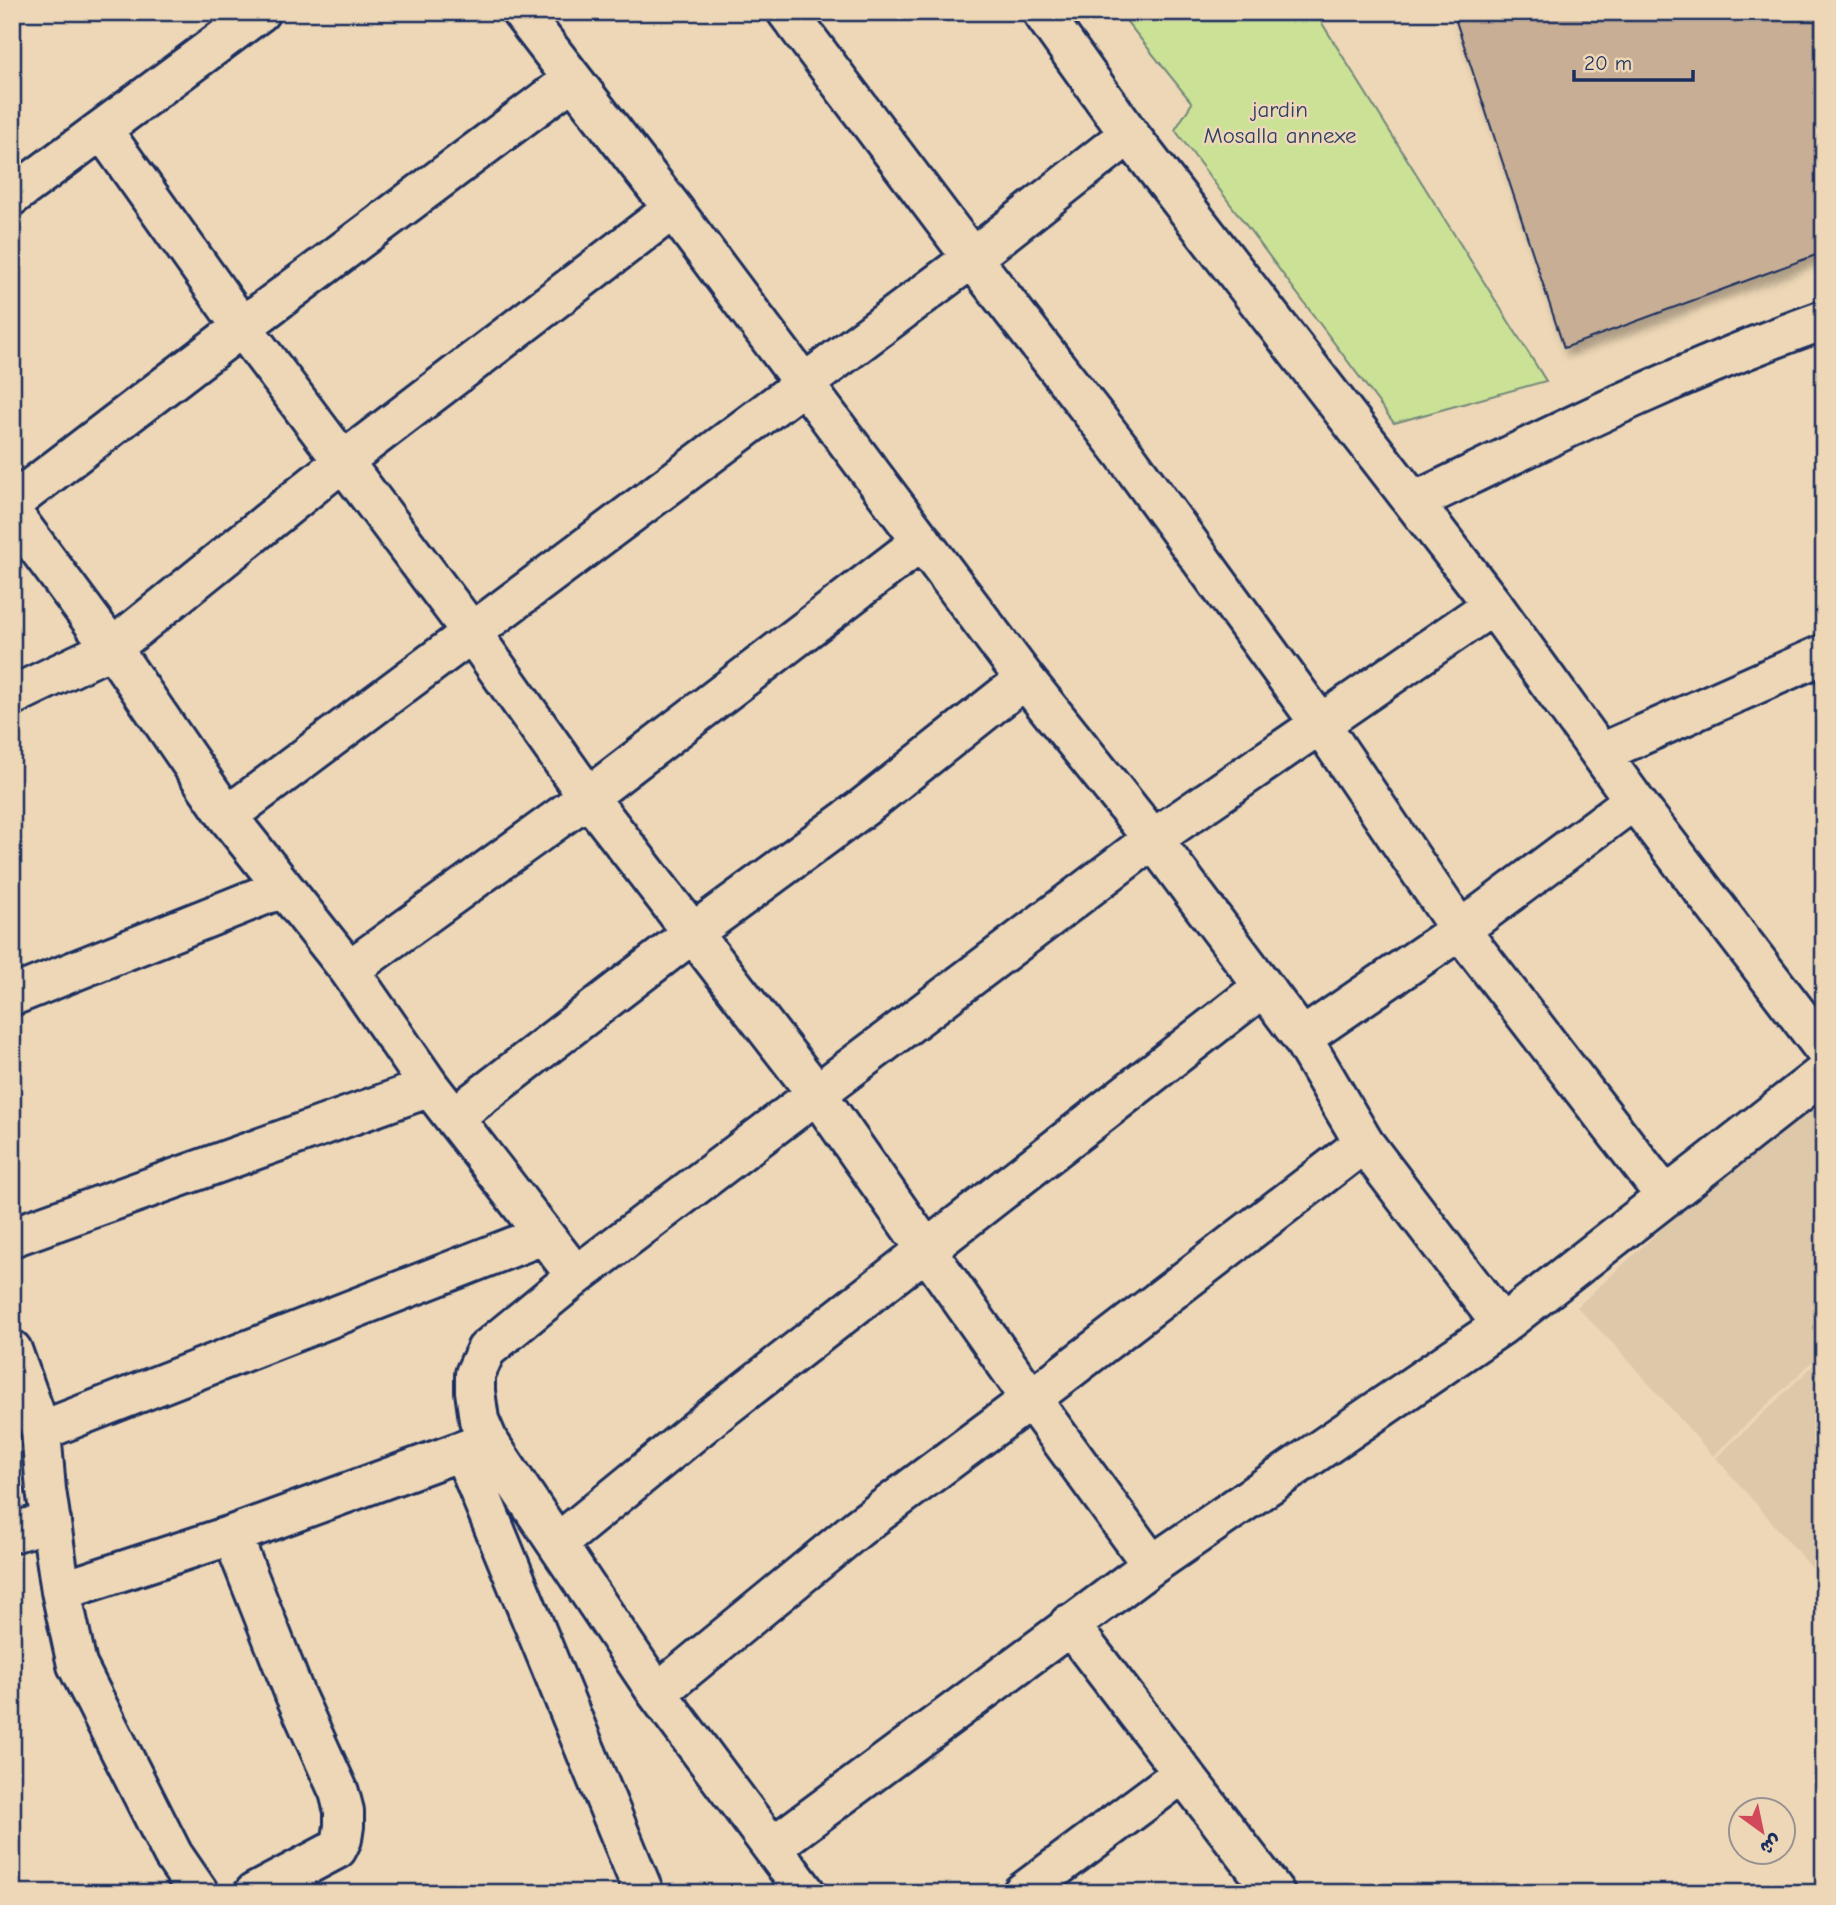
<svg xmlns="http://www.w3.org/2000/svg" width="1836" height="1905" font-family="'Comic Neue','Playpen Sans Arabic',sans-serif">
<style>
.built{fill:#dec8aa}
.green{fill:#cae196;stroke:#72887a;stroke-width:2}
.building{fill:#c7ae94;stroke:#1b2f5e;stroke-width:2;filter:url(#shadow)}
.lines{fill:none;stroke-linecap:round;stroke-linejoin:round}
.minor-casing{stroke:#1b2f5e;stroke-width:44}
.minor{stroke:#edd7b6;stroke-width:38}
.labels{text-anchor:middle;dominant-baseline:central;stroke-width:5;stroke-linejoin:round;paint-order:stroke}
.park-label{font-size:23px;fill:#2c4164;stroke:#edd7b6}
</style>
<defs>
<filter id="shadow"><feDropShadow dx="4.5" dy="8" stdDeviation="3.5" flood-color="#0004"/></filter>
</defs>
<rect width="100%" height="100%" fill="#edd7b6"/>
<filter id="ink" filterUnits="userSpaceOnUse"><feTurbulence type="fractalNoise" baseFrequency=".0143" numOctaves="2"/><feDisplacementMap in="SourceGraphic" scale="14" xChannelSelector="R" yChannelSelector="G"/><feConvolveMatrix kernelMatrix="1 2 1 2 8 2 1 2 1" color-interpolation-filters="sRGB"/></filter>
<g filter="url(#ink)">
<path class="built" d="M 1805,1096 L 1824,1124 L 1824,1351 L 1713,1456 L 1618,1349 L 1577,1307 Z
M 1824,1355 L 1824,1582 L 1716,1458 Z"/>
<path class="green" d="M 1119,12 L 1315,12 L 1546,381 L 1394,423 L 1175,130 L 1192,103 Z"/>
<path class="building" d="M 1453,12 L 1824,12 L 1824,252 L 1564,348 Z
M 1821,1728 L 1824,1728 L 1824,1868 L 1817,1765 L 1823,1764 Z"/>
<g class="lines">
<g class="minor-casing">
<path id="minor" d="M 521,12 L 673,209 L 1025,679 L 1153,839 L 1302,1038 L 1364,1143 L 1502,1325
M 787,12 L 972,258 L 1125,455 L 1321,725 L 1460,930 L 1666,1197
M 1042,12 L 1129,134 L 1493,605 L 1634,800 L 1824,1049
M 103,131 L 242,327 L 472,633 L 588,797 L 817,1094 L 1031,1399 L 1152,1565
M 12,196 L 260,12
M 1414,502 C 1549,437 1683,370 1824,320
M 12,503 L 242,327 L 572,80
M 12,513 L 112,648 L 227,816 L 349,970 L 430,1087 L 576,1276 L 486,1350 L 475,1374 L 475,1391 L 479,1420 L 488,1441 L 657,1693 L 806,1893
M 12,696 L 112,648 L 342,462 L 673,209
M 1601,753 L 1824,654
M 227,816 L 972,258 L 1129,134
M 349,970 L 588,797 L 922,541
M 12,996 L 282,888
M 1302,1038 L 1460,930 L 1634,800
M 454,1117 L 694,932 L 864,807 L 1025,679
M 12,1237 L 430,1087
M 576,1276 L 1153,839 L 1493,605
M 12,1350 L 41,1431 L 46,1490 L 61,1591 L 77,1665 L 173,1855 L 199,1893
M 41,1431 L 543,1235
M 463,1452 L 644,1893
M 12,1533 L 51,1521
M 232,1535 L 295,1695 L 339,1792 L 344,1811 L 344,1826 L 342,1839 L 337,1849 L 254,1893
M 558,1543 L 712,1417 L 1263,987
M 61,1591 L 232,1535 L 486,1442
M 1069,1624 L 1275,1893
M 657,1693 L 858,1528 L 1031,1399 L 1364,1143
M 772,1847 L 1152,1565 L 1502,1325 L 1824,1073
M 1022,1893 L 1183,1773"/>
</g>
<use href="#minor" class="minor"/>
</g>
</g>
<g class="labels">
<g class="park-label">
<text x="1280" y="109">jardin<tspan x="1280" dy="26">Mosalla annexe</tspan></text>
</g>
</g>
<rect width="1836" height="1905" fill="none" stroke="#edd7b6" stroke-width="42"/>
<rect x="21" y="21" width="1794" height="1863" fill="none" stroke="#1b2f5e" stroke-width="2.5" filter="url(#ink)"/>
<g transform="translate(1762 1831) rotate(147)"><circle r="33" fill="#edd7b6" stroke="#999493" stroke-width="2"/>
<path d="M0-5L12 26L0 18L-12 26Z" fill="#d1495b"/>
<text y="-10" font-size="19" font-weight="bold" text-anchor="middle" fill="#1b2f5e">ش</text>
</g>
<path d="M1574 70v10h119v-10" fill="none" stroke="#1b2f5e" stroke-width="3.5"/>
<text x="1584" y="70" font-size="21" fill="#1b2f5e" stroke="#edd7b6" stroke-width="5" paint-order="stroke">20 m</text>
</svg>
